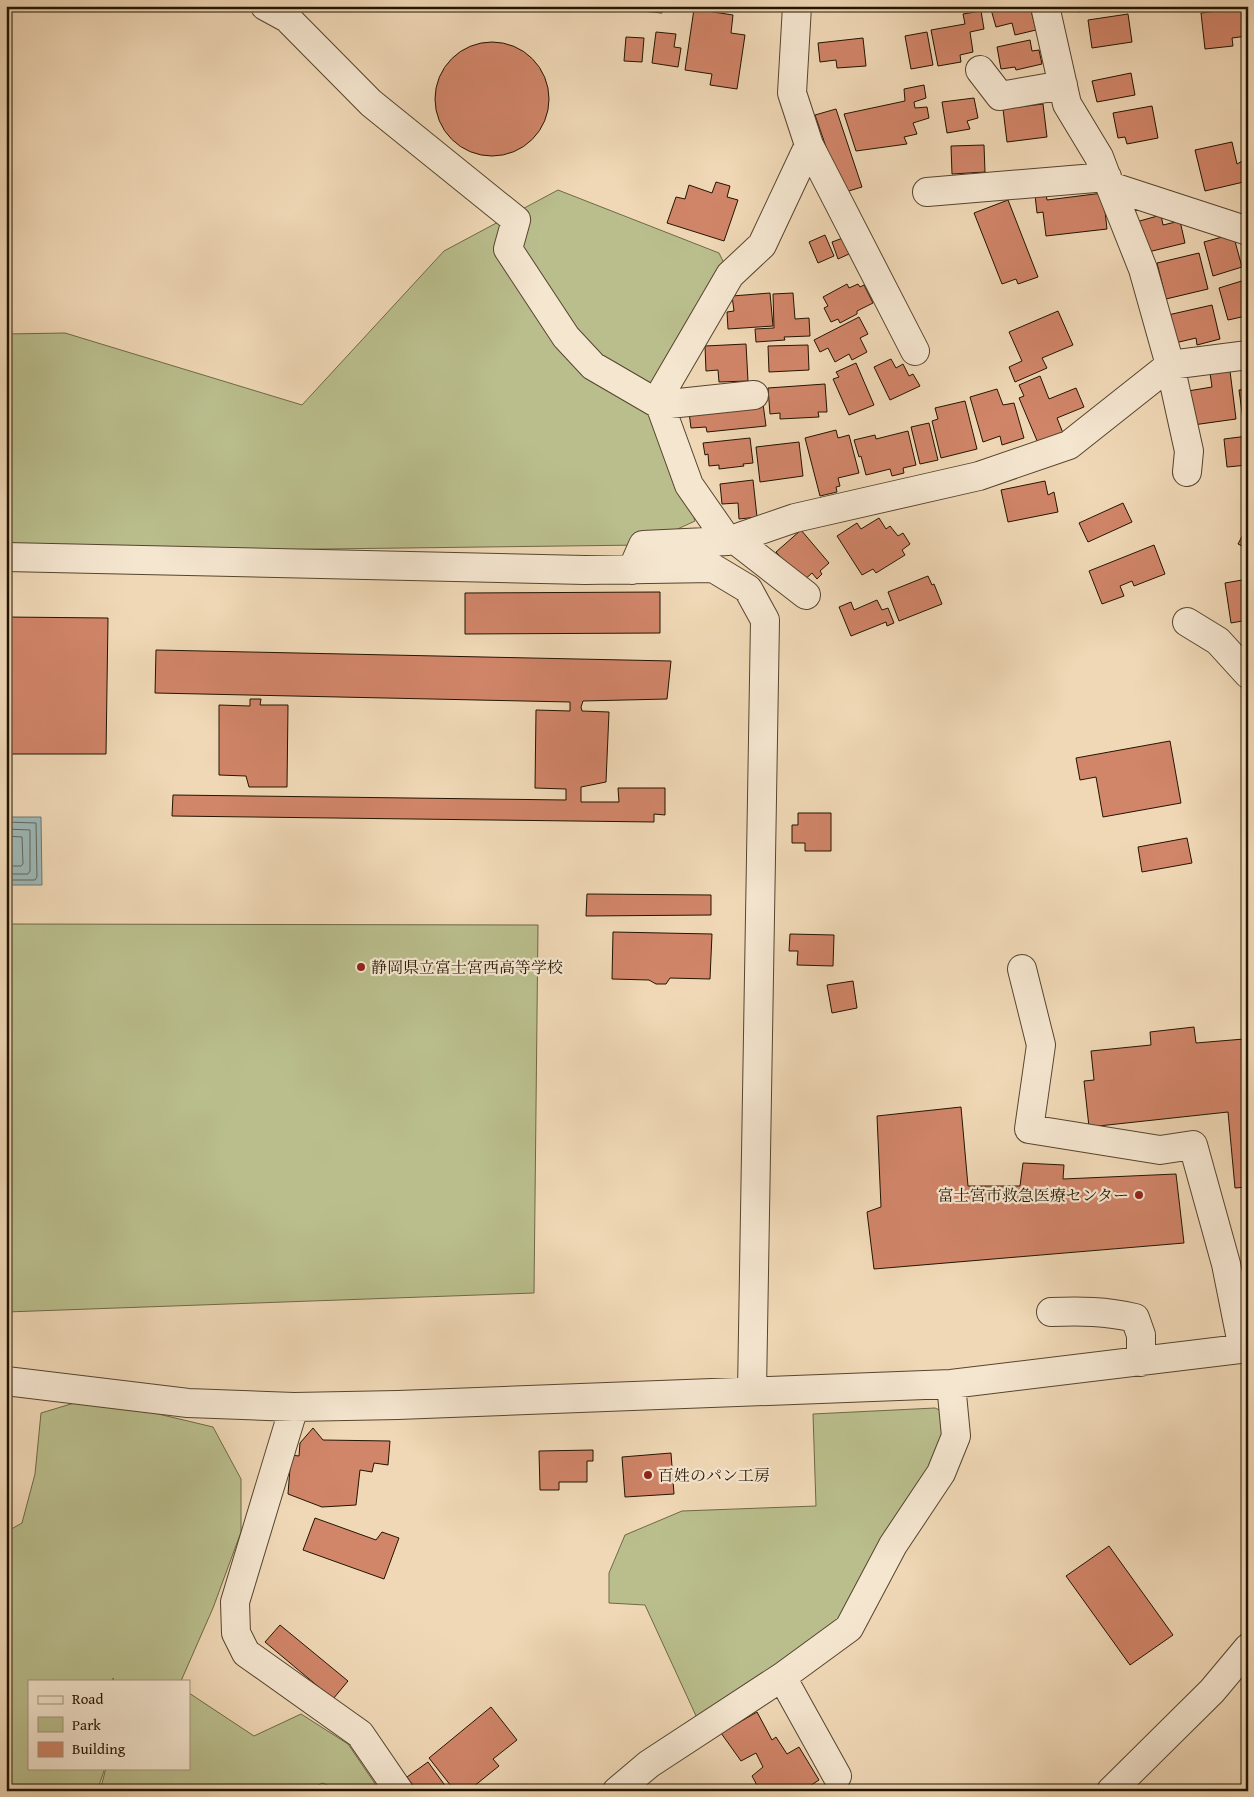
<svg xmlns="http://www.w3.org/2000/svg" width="1254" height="1797" font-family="'Gentium Book Plus','Noto Serif JP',serif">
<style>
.green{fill:#babe8d;stroke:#6e6946}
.water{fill:#9db8b7;stroke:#6c766e}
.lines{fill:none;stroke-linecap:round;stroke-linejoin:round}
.shore{stroke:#60665c;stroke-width:1}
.building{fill:#d18569;stroke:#231400}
.minor-casing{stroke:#56452e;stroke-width:30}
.minor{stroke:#f5e6d0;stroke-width:28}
.poi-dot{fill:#8f2418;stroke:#f5e6d0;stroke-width:2}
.labels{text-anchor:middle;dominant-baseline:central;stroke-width:4.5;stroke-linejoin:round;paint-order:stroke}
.poi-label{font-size:16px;fill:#231400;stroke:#f5e6d0;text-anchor:start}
</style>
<rect width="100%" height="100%" fill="#f0d8b6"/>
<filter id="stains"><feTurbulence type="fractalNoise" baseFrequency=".004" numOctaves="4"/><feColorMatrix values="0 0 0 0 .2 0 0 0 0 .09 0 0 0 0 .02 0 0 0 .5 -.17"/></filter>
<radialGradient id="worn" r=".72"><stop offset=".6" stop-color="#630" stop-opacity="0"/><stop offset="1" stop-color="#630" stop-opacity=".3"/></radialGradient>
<path class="green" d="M 558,190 L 719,253 L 730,275 L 660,405 L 695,521 L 643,545 L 6,553 L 6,334 L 65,333 L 302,405 L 444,251 Z
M 6,924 L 538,925 L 534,1293 L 6,1312 Z
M 91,1398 L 213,1427 L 241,1479 L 241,1532 L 213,1608 L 181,1681 L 114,1681 L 113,1678 L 113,1681 L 29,1681 L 29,1768 L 105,1768 L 97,1791 L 6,1791 L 6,1532 L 22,1523 L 35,1474 L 41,1413 Z
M 935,1408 L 944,1412 L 947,1435 L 843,1621 L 697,1718 L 645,1605 L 609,1603 L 609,1573 L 625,1535 L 682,1511 L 816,1506 L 813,1414 Z
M 189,1693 L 254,1736 L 301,1714 L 348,1744 L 380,1791 L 343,1791 L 322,1783 L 309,1791 L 100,1791 L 106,1768 L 189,1768 Z"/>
<path class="water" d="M 6,817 L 41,817 L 42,885 L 6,885 Z"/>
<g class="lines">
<path class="shore" d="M 6,822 L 36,823 L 37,877 L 35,880 L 6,880
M 6,829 L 30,830 L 30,871 L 28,874 L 6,874
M 6,836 L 22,837 L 23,864 L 21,866 L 6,866"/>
</g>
<path class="building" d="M 641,6 L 663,6 L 662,13 L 641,11 Z
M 990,6 L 1030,6 L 1036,30 L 1015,35 L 1012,23 L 996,27 Z
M 1077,6 L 1111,6 L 1078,12 Z
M 1244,8 L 1247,36 L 1232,38 L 1233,46 L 1205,49 L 1201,13 Z
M 694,9 L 733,15 L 731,33 L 745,35 L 737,89 L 710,85 L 712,74 L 685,70 Z
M 981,11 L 984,29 L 970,32 L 973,52 L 960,55 L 961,62 L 938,66 L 931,30 L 965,24 L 963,14 Z
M 1128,14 L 1132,42 L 1092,48 L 1088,20 Z
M 656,32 L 676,34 L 674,47 L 681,48 L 678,67 L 652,63 Z
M 927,32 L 933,65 L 911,69 L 905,36 Z
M 626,37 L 644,38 L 642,62 L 624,61 Z
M 863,38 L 866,66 L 837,68 L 836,60 L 820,62 L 818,43 Z
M 1030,40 L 1032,51 L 1039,50 L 1042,64 L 1016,70 L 1015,67 L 1001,69 L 997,47 Z
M435 99a57 57 0 1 1 114 0a57 57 0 1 1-114 0Z
M 1131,73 L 1135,95 L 1097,102 L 1092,81 Z
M 924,85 L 926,98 L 914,102 L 915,108 L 927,107 L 929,118 L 913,123 L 917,134 L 904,137 L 907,144 L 856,151 L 844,114 L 905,101 L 904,89 Z
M 974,98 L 978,118 L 967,121 L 970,129 L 947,133 L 942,102 Z
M 1043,104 L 1047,137 L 1007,142 L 1003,109 Z
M 1152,106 L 1158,138 L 1127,144 L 1125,137 L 1118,138 L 1113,113 Z
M 836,109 L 862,187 L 842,193 L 815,115 Z
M 1232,142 L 1237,164 L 1246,159 L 1248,181 L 1205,191 L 1195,150 Z
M 984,145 L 985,172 L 952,174 L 951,146 Z
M 716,182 L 730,186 L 727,197 L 738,200 L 724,241 L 667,223 L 676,197 L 685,199 L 689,185 L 712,193 Z
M 1103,193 L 1107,229 L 1046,236 L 1043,212 L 1037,213 L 1035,195 L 1046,194 L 1047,200 Z
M 1008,200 L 1038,277 L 1018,284 L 1016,279 L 1002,284 L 974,213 Z
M 1161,215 L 1163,225 L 1180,221 L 1185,243 L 1144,253 L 1136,222 Z
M 1233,234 L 1242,267 L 1213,276 L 1204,242 Z
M 825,235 L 834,256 L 818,263 L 809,242 Z
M 843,238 L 849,254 L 838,259 L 832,242 Z
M 1199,253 L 1208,289 L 1166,299 L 1157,263 Z
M 1245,280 L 1248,288 L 1248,308 L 1244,309 L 1246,316 L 1228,320 L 1219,288 Z
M 847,284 L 849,288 L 858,284 L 860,287 L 864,285 L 873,303 L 857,311 L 857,314 L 840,323 L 838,319 L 831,322 L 824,308 L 828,306 L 823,297 Z
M 770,293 L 773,326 L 728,329 L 727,312 L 734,311 L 732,296 Z
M 793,293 L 795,319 L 809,318 L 810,336 L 784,337 L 785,340 L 756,342 L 755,329 L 774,328 L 773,294 Z
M 1212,305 L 1220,339 L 1197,345 L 1196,338 L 1175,343 L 1168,315 Z
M 1058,311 L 1073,345 L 1042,358 L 1047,368 L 1015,382 L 1009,367 L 1022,361 L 1009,332 Z
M 859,317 L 868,334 L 860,338 L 867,352 L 852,360 L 849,354 L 835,362 L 828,348 L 820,352 L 814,340 Z
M 746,344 L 748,381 L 719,382 L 718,370 L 706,371 L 705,346 Z
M 808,345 L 809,370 L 769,372 L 768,346 Z
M 891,359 L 896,368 L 903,364 L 909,376 L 913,374 L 920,386 L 890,400 L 874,367 Z
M 856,363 L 874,405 L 849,415 L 833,379 L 839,377 L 836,372 Z
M 1230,371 L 1236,419 L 1193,425 L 1188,391 L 1212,387 L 1210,373 Z
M 1040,376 L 1049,399 L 1076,388 L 1084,407 L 1057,418 L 1063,433 L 1038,443 L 1019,398 L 1024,396 L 1019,385 Z
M 825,384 L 827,412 L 818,412 L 819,417 L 780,419 L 780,413 L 770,414 L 768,388 Z
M 997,389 L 1003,405 L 1014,403 L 1024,438 L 1002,445 L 1000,436 L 983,442 L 970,397 Z
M 1248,389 L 1248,427 L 1244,427 L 1239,390 Z
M 965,401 L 977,449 L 941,458 L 932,421 L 938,419 L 935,408 Z
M 763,404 L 766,426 L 707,432 L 706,427 L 691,428 L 689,412 Z
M 929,423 L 938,460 L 920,464 L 911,427 Z
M 836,430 L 838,438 L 849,435 L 859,473 L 838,478 L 840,486 L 836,487 L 837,492 L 820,496 L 805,438 Z
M 908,431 L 916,465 L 903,468 L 904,473 L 892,476 L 890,469 L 866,475 L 861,456 L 859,457 L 854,440 L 875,435 L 876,439 Z
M 1248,436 L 1248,465 L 1227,467 L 1224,439 Z
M 750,438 L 753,463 L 743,464 L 744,466 L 719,469 L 719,465 L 709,466 L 708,454 L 705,455 L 703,443 Z
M 799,442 L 803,476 L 760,482 L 756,447 Z
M 753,480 L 757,517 L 739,519 L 738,503 L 722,504 L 720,484 Z
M 1045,481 L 1048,495 L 1054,492 L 1058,512 L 1008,522 L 1001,490 Z
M 1123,503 L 1132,522 L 1088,542 L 1079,523 Z
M 879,518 L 886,529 L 890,526 L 898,536 L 903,533 L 910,544 L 902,550 L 905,555 L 876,573 L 873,569 L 862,575 L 837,536 L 857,523 L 861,529 Z
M 1248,525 L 1248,549 L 1238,544 Z
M 801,530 L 829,563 L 820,571 L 822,574 L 817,579 L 812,573 L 802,582 L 776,552 Z
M 1154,545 L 1165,574 L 1134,586 L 1132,581 L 1120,586 L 1124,596 L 1102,604 L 1089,571 Z
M 928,576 L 932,585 L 934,584 L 942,604 L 899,621 L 888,592 Z
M 1248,579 L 1248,620 L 1231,623 L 1225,583 Z
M 660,592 L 660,633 L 465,634 L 465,593 Z
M 877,600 L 882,610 L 888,608 L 894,623 L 887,626 L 886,622 L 851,636 L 839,607 L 851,602 L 854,610 Z
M 6,617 L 108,618 L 106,754 L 6,754 Z
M 156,650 L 671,661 L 667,699 L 583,701 L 581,707 L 582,711 L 609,712 L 606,782 L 581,787 L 581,802 L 619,802 L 618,788 L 665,788 L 665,815 L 654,814 L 654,822 L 172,816 L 173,795 L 566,800 L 566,789 L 535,788 L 536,710 L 570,711 L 570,702 L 155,693 Z
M 250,699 L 261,699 L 260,705 L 288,705 L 287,787 L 249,787 L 246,776 L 219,775 L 219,705 L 250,706 Z
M 1170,741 L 1181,803 L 1103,817 L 1096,777 L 1080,780 L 1076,758 Z
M 798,813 L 831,813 L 831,851 L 805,851 L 805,843 L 792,843 L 792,825 L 798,825 Z
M 1187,838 L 1192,863 L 1142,872 L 1138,847 Z
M 587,894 L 711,895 L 711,915 L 586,916 Z
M 613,932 L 712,934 L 710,979 L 670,978 L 666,984 L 656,984 L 649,980 L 612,979 Z
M 790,934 L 834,935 L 833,966 L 797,965 L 798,951 L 789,951 Z
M 853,981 L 857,1008 L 832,1013 L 827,985 Z
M 1194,1027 L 1196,1043 L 1244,1039 L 1248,1068 L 1248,1187 L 1235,1188 L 1228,1112 L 1089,1127 L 1084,1081 L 1094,1080 L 1091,1051 L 1151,1045 L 1150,1032 Z
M 961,1107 L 968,1186 L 1020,1186 L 1023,1163 L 1064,1165 L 1063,1179 L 1176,1174 L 1184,1243 L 874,1269 L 867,1212 L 881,1207 L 877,1116 Z
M 313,1428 L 323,1440 L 390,1441 L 388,1465 L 374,1463 L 372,1472 L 360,1470 L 356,1505 L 322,1507 L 288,1494 L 291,1455 L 299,1456 L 300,1443 Z
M 593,1450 L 593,1461 L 587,1461 L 587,1482 L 559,1482 L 559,1490 L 540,1490 L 539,1451 Z
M 671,1453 L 674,1494 L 625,1497 L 622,1457 Z
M 315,1518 L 376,1540 L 382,1532 L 399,1538 L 384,1579 L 303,1550 Z
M 1109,1546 L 1173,1635 L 1130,1665 L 1066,1576 Z
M 280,1625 L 348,1681 L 333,1699 L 265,1642 Z
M 491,1707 L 517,1740 L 493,1759 L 499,1766 L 468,1791 L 455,1791 L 429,1758 Z
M 757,1712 L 772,1740 L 776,1737 L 787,1754 L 799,1747 L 819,1780 L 802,1791 L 760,1791 L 752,1776 L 763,1767 L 756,1753 L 741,1761 L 721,1733 Z
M 428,1762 L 449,1791 L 417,1791 L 407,1777 Z"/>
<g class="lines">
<g class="minor-casing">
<path id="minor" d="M 265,6 L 287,18 L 371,103 L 516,220 L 508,249 L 566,337 L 593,366 L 660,405 L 754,395
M 797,6 L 792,93 L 809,145 L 915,351
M 1045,6 L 1067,104 L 1099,157 L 1110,186 L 1248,231
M 980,70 L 1000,96 L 1063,85
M 1110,186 L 1143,269 L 1170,365 L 1189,451 L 1187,472
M 927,192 L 1107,177
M 734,539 L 806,595
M 728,541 L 689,485 L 660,405 L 663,390 L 730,275 L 762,245 L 809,145
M 6,557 L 585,570 L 713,568 L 748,589 L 765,620 L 752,1391
M 632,570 L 643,545 L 728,541 L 795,518 L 979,476 L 1069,445 L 1170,365 L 1248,355
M 1187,622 L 1218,641 L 1248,674
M 1022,969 L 1041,1045 L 1029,1129 L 1160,1150 L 1193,1145 L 1226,1264 L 1243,1349
M 1051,1312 C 1081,1311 1105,1311 1135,1318 L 1141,1335 L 1141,1362
M 6,1381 L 188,1403 L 294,1407 L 398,1405 L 951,1384 L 1248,1348
M 294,1407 L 235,1602 L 236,1633 L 246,1653 L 360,1734 L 399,1791
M 782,1677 L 837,1776
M 617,1791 L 649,1764 L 782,1677 L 849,1628 L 893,1545 L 941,1473 L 956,1436 L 951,1384
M 1111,1791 L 1212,1691 L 1248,1648"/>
</g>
<use href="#minor" class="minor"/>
</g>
<g class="poi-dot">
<circle cx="361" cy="967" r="5"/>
<circle cx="1139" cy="1195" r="5"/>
<circle cx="648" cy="1475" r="5"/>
</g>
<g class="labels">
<g class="poi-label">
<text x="371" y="967">静岡県立富士宮西高等学校</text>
<text x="1129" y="1195" text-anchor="end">富士宮市救急医療センター</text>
<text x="658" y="1475">百姓のパン工房</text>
</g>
</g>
<rect width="1254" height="1797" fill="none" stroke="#f0d8b6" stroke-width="25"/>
<rect x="8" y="8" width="1239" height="1782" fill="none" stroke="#231400" stroke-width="2.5"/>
<rect x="12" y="12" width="1229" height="1772" fill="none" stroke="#231400"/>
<rect x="28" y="1680" width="162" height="90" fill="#f5e6d0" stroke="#a1927d"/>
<rect x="38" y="1696" width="25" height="8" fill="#f5e6d0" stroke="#a1927d"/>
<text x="72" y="1704" font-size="15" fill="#231400">Road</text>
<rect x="38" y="1717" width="25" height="15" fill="#babe8d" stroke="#a1927d"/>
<text x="72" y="1730" font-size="15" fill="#231400">Park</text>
<rect x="38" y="1742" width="25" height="15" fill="#d18569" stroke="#a1927d"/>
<text x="72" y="1754" font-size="15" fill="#231400">Building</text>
<rect width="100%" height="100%" filter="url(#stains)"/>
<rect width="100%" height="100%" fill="url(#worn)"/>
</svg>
